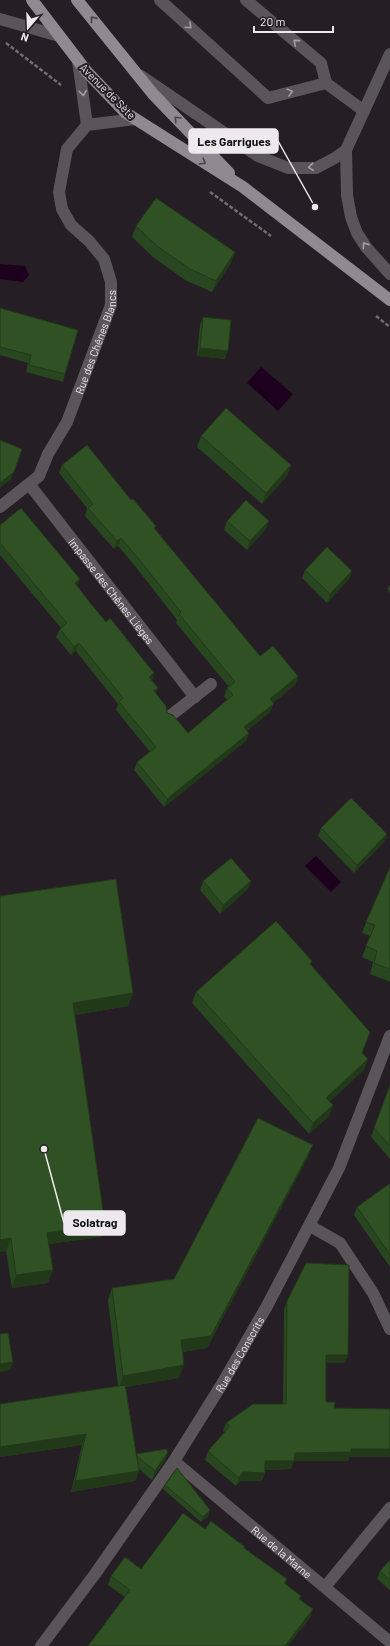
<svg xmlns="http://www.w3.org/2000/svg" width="390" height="1646" font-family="Barlow,sans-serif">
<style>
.water{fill:#1d001e}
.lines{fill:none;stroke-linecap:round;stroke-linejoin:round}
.path{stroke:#736c72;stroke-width:2.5;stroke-dasharray:4 2;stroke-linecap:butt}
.minor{stroke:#595558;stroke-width:12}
.major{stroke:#918991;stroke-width:12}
.wall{fill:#28461f}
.shaded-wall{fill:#213919}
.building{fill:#2f5124;stroke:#213919}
.oneway{stroke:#4b434a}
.oneway2{stroke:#a49fa2}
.labels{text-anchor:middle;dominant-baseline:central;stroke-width:4;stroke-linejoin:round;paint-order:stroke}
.street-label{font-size:11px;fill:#eee9ed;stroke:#251e24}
.leader{fill:none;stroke:#eee9ed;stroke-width:1.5}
.callout-dot{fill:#eee9ed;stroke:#251e24;stroke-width:1.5}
.callout{fill:#eee9ed;stroke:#eee9ed;stroke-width:1.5}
.callout-label{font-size:12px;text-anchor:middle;font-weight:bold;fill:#111}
</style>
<rect width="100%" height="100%" fill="#251e24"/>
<path class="water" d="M 0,264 L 25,266 L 29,275 L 23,282 L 0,279 Z
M 261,367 L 293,394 L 278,411 L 247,383 Z
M 316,856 L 341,882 L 331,892 L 305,866 Z"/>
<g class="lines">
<path class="path" d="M 6,43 L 61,85
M 210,192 L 271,236
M 376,316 L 390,327"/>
<g class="minor">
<path d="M 160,0 L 268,98 L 326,83 L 364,111"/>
<path d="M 246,0 L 321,63 L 326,83"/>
<path d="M 0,19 L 59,36"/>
<path d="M 390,54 L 346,150 L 347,195 L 351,217 L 357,233 L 366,247 L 390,274"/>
<path d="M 78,61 L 87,125"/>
<path d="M 141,76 L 258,156 L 288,168 L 316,168 L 335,158 L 346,150"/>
<path id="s1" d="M 29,484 L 195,697"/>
<path id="s2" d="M 0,507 L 39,476 L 48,454 L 67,422 L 111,305 L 111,282 L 104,259 L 89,241 L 71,225 L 62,209 L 59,192 L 67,149 L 87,125 L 135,119"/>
<path d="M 170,716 L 211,684"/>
<path d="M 310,1226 L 340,1243 L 373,1293 L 390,1329"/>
<path id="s3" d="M 174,1461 L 390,1642"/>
<path d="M 325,1587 L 390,1508"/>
<path id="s4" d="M 41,1646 L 95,1574 L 174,1461 L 222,1384 L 267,1306 L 339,1168 L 390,1036"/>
</g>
<path class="major" d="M 32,0 L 87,72 L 126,113 L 243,187 L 390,300
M 77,0 L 153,94 L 229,173"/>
</g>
<path class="wall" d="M 136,226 L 231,263 L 212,292 L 185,280 L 153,257 L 132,237 Z
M 0,308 L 65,374 L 63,382 L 26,372 L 28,363 L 0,355 Z
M 203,317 L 225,359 L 197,356 L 200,325 Z
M 201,436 L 291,465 L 287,476 L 262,504 L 197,447 Z
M 62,465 L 131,500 L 260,656 L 298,676 L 295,685 L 273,703 L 270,712 L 247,731 L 249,733 L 246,741 L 164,807 L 134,770 L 137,762 L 150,752 L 116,710 L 118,704 L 76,651 L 71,655 L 56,637 L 60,629 L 61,628 L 0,555 L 0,525 L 77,587 L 106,622 L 154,673 L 152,680 L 156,694 L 167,713 L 188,733 L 227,700 L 224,696 L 227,688 L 229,687 L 176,623 L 177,620 L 135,566 L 118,546 L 114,549 L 85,516 L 87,508 L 59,473 Z
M 227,521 L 269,521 L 266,529 L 247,550 L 224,530 Z
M 305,570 L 352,571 L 349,579 L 327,603 L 302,578 Z
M 389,585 L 390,585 L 390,593 L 388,590 Z
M 321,828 L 387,834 L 384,842 L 354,873 L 318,836 Z
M 390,867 L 390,982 L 370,974 L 373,962 L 362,957 L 370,936 L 362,933 L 366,922 Z
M 203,881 L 251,881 L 248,889 L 220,914 L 200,890 Z
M 0,896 L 133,993 L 128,1006 L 75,1015 L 101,1237 L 49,1244 L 48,1283 L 12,1288 L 6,1251 L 0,1252 Z
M 311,965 L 362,1053 L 364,1070 L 329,1102 L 333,1105 L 329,1116 L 309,1134 L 192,1003 L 196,992 Z
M 390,1085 L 390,1159 L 371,1137 Z
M 308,1157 L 207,1348 L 182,1352 L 179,1378 L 126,1387 L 136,1454 L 168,1452 L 165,1460 L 152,1480 L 138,1468 L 139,1471 L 135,1481 L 71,1492 L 82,1445 L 0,1457 L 118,1386 L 108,1300 L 112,1288 L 174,1279 Z
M 390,1185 L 390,1267 L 354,1215 L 357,1207 Z
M 287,1301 L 348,1355 L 345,1363 L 326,1363 L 326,1402 L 334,1408 L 349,1457 L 348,1461 L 294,1461 L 291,1469 L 265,1470 L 265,1473 L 262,1481 L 240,1481 L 236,1486 L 205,1460 L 208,1451 L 225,1432 L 223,1431 L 226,1423 L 283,1404 L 284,1310 Z
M 165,1485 L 209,1515 L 201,1522 L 163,1489 Z
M 205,1529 L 245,1547 L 245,1549 L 287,1579 L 285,1584 L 300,1599 L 310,1618 L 125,1597 L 108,1585 L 111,1576 L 141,1569 Z
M 390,1560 L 390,1590 L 377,1579 L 380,1571 Z"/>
<path class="shaded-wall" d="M 235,252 L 231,263 L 212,292 L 216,281 Z
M 200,348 L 228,351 L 225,359 L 197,356 Z
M 19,457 L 11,480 L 0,488 L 0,483 Z
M 291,465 L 287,476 L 262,504 L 266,493 Z
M 269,521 L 266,529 L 247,550 L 250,541 Z
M 121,538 L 118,546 L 114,549 L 117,541 Z
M 352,571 L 349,579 L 327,603 L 330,594 Z
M 80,579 L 77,587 L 75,583 Z
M 79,643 L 76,651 L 71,655 L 74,647 Z
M 154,673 L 151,681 L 149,677 Z
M 298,676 L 295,685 L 267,707 L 270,699 Z
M 158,688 L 155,696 L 154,691 Z
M 274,704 L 270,712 L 241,735 L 244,727 Z
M 249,733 L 246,741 L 164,807 L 167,799 Z
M 387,834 L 384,842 L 354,873 L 357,865 Z
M 251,881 L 248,889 L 220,914 L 223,905 Z
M 133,993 L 128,1006 L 69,1016 L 73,1003 Z
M 368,1059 L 364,1070 L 322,1109 L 326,1098 Z
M 333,1105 L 329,1116 L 309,1134 L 313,1123 Z
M 313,1145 L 308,1157 L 207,1348 L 176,1353 L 181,1340 Z
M 105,1224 L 101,1237 L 43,1245 L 47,1233 Z
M 11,1238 L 6,1251 L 0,1252 L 0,1240 Z
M 53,1270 L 48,1283 L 12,1288 L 16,1275 Z
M 326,1355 L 348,1355 L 345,1363 L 323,1363 Z
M 13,1362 L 10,1370 L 0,1372 L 0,1364 Z
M 184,1365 L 179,1378 L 119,1388 L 123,1376 Z
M 86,1434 L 82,1445 L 0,1457 L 0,1447 Z
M 351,1449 L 390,1449 L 390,1457 L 349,1457 L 348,1461 L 294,1461 L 291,1469 L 262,1470 L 265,1461 L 295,1453 Z
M 168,1452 L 165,1460 L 152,1480 L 155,1471 Z
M 139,1471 L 135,1481 L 71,1492 L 75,1481 Z
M 243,1472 L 265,1473 L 262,1481 L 240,1481 L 236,1486 L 239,1478 Z
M 210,1510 L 209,1515 L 201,1522 L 203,1517 Z
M 313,1609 L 310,1618 L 288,1646 L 285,1646 Z"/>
<path class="building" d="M 156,198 L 235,252 L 216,281 L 190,269 L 157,246 L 136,226 Z
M 0,308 L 78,330 L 65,374 L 29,365 L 31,355 L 0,347 Z
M 203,317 L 231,320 L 228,351 L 200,348 Z
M 226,408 L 291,465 L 266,493 L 201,436 Z
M 0,440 L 22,449 L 14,472 L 0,483 Z
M 87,445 L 131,500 L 133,499 L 156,526 L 154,528 L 260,656 L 273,646 L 298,676 L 270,699 L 274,704 L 244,727 L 249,733 L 167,799 L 137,762 L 156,747 L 119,702 L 123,698 L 79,643 L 74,647 L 60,629 L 67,623 L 0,543 L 0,525 L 21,508 L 80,579 L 75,583 L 91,604 L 106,622 L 110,618 L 154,673 L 149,677 L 158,688 L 154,691 L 166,706 L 167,713 L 173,715 L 188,733 L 233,695 L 227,688 L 235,682 L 179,614 L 181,612 L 138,558 L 121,538 L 117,541 L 88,508 L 93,504 L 62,465 Z
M 246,500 L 269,521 L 250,541 L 227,521 Z
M 327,547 L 352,571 L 330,594 L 305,570 Z
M 351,798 L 387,834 L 357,865 L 321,828 Z
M 231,858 L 251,881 L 223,905 L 203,881 Z
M 390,867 L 390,969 L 374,963 L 377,951 L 366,946 L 375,925 L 366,922 Z
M 116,879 L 133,993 L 73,1003 L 105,1224 L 47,1233 L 53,1270 L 16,1275 L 11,1238 L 0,1240 L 0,896 Z
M 276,921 L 312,961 L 310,964 L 370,1032 L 362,1053 L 368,1059 L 326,1098 L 333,1105 L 313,1123 L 196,992 Z
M 390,1085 L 390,1146 L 374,1128 Z
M 258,1118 L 313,1145 L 211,1336 L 181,1340 L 184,1365 L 123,1376 L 112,1288 L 174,1279 Z
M 389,1184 L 390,1185 L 390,1255 L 357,1207 Z
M 306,1263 L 349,1265 L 348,1355 L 326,1355 L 326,1402 L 335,1402 L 334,1408 L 390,1409 L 390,1449 L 351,1449 L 351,1452 L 295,1453 L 294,1461 L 265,1461 L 265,1473 L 243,1472 L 239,1478 L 208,1451 L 230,1426 L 226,1423 L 253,1404 L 286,1404 L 287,1301 Z
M 8,1333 L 13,1362 L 0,1364 L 0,1334 Z
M 125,1385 L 139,1471 L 75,1481 L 86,1434 L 0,1447 L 0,1404 Z
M 166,1449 L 168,1452 L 155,1471 L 136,1455 L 136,1454 Z
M 177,1468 L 210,1510 L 203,1517 L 165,1485 Z
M 183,1513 L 205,1529 L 211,1521 L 245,1547 L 244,1548 L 287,1579 L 284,1583 L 301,1596 L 299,1599 L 313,1609 L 285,1646 L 88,1646 L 130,1590 L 111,1576 L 125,1557 L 141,1569 Z
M 390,1560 L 390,1580 L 380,1571 Z"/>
<defs><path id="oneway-chevron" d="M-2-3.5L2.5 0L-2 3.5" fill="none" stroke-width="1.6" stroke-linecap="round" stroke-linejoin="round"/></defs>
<g class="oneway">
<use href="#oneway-chevron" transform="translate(93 19) rotate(-129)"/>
<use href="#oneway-chevron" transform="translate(177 119) rotate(-134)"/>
<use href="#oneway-chevron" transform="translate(203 162) rotate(32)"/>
</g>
<g class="oneway2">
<use href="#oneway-chevron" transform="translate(189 26) rotate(43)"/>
<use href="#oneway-chevron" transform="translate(296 42) rotate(-140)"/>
<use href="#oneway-chevron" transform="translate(290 92) rotate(-15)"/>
<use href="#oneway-chevron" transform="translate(83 93) rotate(83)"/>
<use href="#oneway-chevron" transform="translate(311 167) rotate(175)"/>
<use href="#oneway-chevron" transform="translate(365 245) rotate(-125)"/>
</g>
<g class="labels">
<g class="street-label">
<text transform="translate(108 91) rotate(45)">Avenue de Sète</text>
<text stroke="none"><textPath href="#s2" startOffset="196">Rue des Chênes Blancs</textPath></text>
<text stroke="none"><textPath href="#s1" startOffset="135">Impasse des Chênes Lièges</textPath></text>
<text stroke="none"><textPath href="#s4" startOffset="353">Rue des Conscrits</textPath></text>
<text stroke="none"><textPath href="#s3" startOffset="141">Rue de la Marne</textPath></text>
</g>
</g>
<path class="leader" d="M315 207L278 141M44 1149L64 1223"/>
<g class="callout-dot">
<circle cx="315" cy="207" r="4"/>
<circle cx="44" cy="1149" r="4"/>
</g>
<g class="callout">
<rect x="189" y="129" width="89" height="24" rx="4"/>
<rect x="64" y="1211" width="61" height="24" rx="4"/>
</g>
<g class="callout-label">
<text x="234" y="146">Les Garrigues</text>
<text x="95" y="1227">Solatrag</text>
</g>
<g transform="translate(28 28) rotate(199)" stroke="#251e24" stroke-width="3" paint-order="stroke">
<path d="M0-3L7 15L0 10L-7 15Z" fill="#eee9ed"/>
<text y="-6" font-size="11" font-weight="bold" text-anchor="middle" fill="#eee9ed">N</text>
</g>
<path d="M254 26v6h79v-6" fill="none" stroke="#eee9ed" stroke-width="2"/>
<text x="260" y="26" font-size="12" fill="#eee9ed" stroke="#251e24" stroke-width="3" paint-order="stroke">20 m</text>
</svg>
